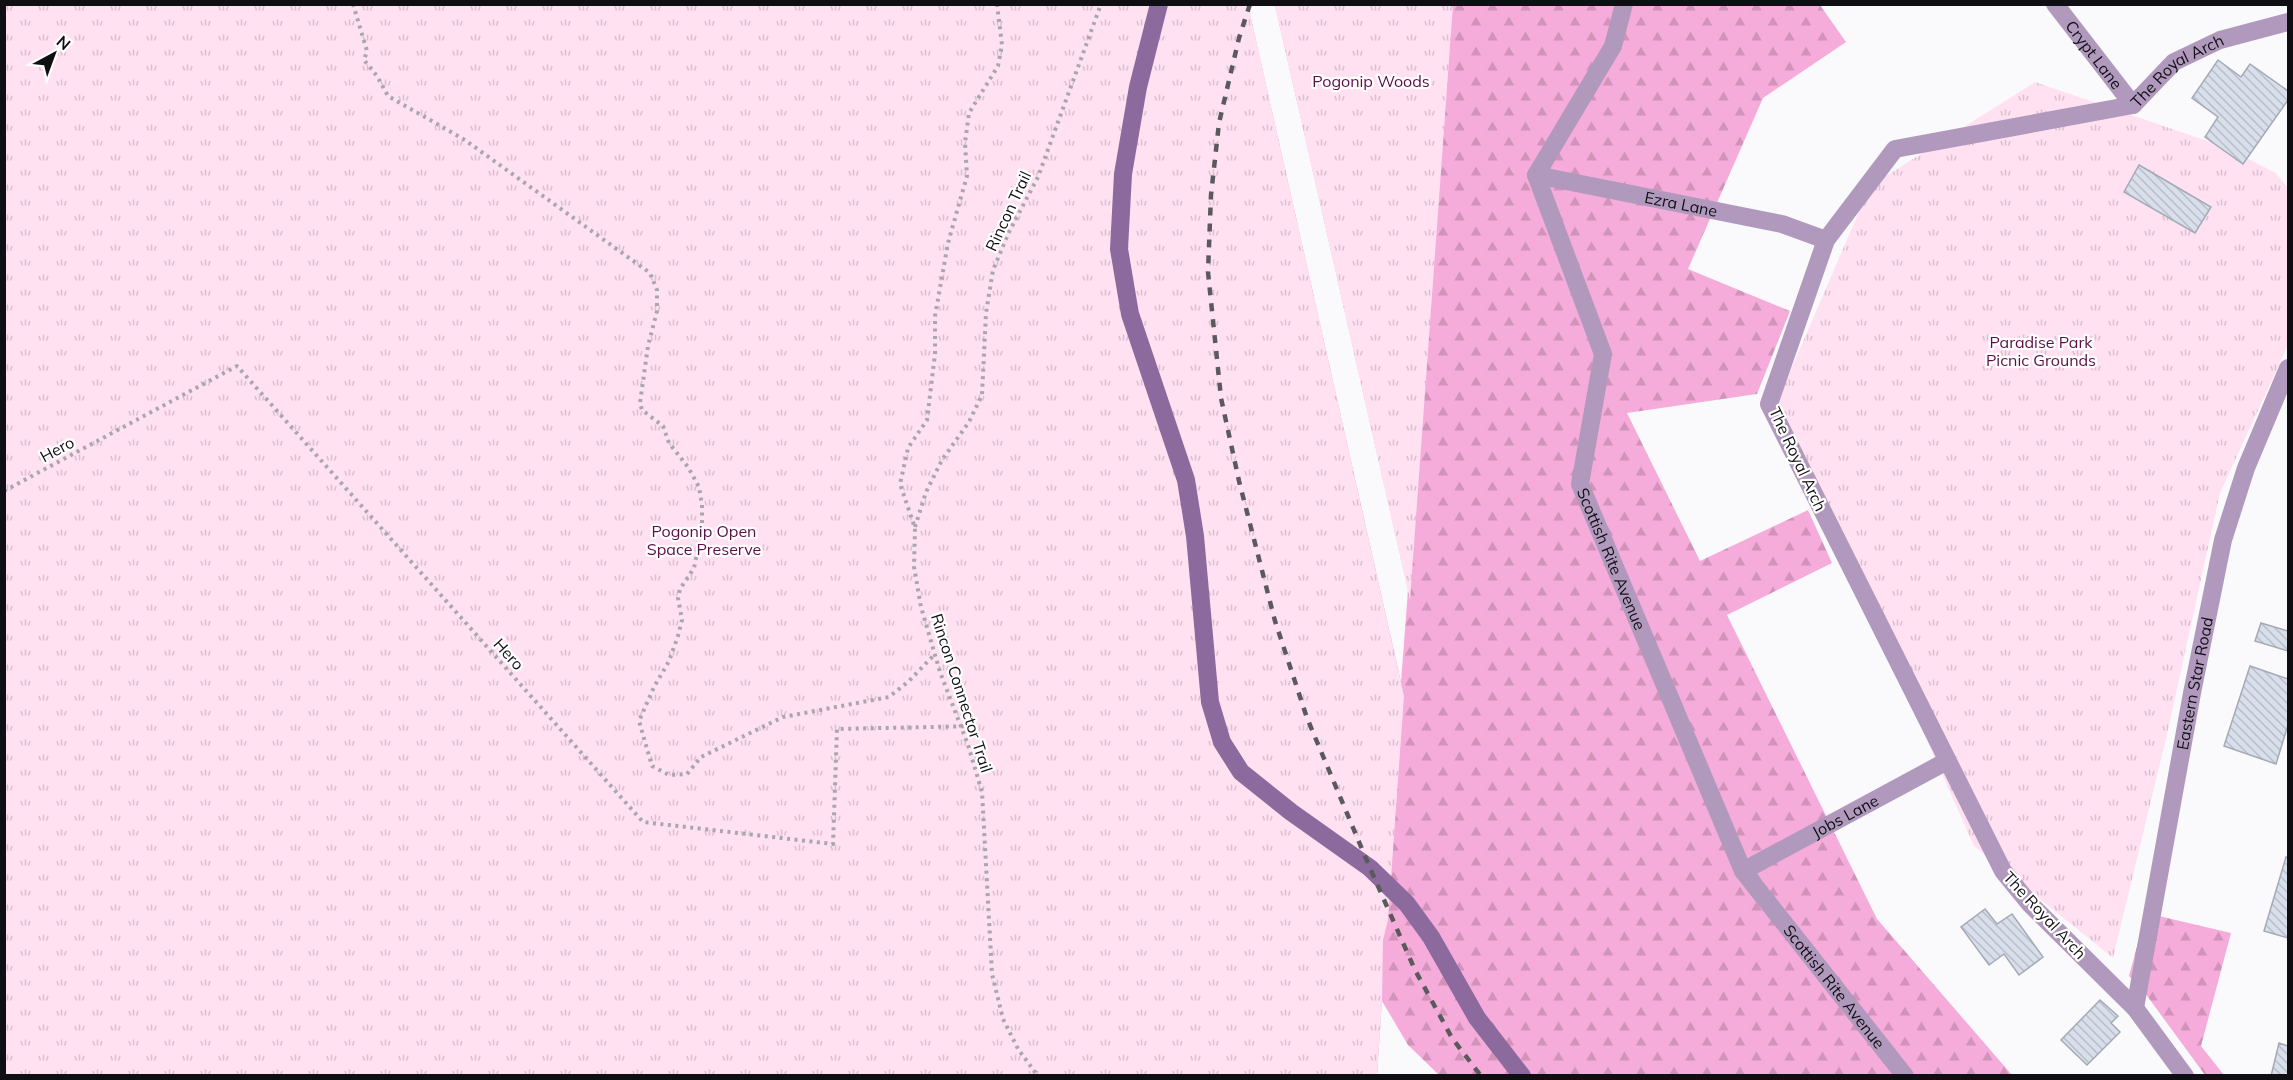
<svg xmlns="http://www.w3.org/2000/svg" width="2293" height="1080" font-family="Mulish,sans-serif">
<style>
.forest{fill:url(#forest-firs)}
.park{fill:url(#park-tufts)}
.building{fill:url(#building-back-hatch);stroke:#a3aab5;stroke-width:1.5}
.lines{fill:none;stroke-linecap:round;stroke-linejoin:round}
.path{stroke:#a8a8ac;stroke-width:4;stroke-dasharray:3 4.5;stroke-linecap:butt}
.street{stroke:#b199bd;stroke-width:18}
.secondary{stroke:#8c6a9e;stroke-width:18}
.rail{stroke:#5a5a5d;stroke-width:4.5;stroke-dasharray:8 8;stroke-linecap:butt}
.labels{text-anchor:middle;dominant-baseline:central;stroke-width:4.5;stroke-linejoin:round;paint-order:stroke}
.street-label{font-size:16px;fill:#0f0f13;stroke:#fff}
.park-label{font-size:16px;fill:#5c0e47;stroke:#fff}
</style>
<defs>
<pattern id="forest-firs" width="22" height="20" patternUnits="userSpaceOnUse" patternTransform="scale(1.5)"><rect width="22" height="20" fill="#f5acda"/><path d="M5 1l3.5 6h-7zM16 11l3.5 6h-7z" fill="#d193ba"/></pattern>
<pattern id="park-tufts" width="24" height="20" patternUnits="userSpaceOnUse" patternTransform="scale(1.5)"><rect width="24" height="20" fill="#ffe1f2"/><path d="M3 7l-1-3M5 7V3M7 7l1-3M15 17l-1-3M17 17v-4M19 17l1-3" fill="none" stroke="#d9c0cf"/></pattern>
<pattern id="building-back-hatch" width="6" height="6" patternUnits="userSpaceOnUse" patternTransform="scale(1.5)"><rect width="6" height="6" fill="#d8dfeb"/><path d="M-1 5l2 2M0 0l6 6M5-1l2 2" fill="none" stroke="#b8bec9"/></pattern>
</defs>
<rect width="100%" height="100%" fill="#fafafd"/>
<path class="forest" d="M 5,5 L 1248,5 L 1401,682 L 1408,590 L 1275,5 L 1820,5 L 1846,42 L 1763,98 L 1688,269 L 1790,311 L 1757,394 L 1627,413 L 1700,561 L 1808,510 L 1832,563 L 1727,615 L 1877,919 L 2012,1075 L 1439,1075 L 1408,1045 L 1382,1001 L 1377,1075 L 5,1076 Z
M 2146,913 L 2231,933 L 2201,1046 L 2224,1075 L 2205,1075 L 2142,989 L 2129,976 Z"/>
<path class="park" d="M 5,5 L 1248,5 L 1404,696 L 1388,920 L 1383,940 L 1382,1001 L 1377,1075 L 5,1076 Z
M 1275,5 L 1453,5 L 1410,600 Z
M 2035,82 L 2225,147 L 2276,173 L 2288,188 L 2288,345 L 2220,493 L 2168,730 L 2113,958 L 1974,846 L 1777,402 L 1870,186 Z"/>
<path class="building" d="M 2218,60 L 2241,77 L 2250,64 L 2288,91 L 2288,100 L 2243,164 L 2205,137 L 2218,117 L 2192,98 Z
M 2139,165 L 2211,207 L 2195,233 L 2124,192 Z
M 2261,623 L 2288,631 L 2288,651 L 2255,641 Z
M 2250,666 L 2288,679 L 2288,725 L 2276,764 L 2224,746 Z
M 2286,857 L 2288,858 L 2288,938 L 2264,931 Z
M 1985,909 L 1997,924 L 2012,914 L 2043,957 L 2019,975 L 2004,954 L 1989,965 L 1961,927 Z
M 2100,1000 L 2118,1016 L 2111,1023 L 2120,1032 L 2087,1065 L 2061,1040 Z
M 2279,1043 L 2288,1046 L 2288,1076 L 2271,1076 Z"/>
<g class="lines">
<path class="path" d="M 353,4 L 367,51 L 364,60 L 377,76 L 388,96 L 465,140 L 650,273 L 657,290 L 657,311 L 648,346 L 640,403 L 642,410 L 663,426 L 669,443 L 688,467 L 699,487 L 702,505 L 702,528 L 694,568 L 680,589 L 678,598 L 682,620 L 678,636 L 669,661 L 654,687 L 639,721 L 652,766 L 669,775 L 687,774 L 701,757 L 783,717 L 889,697 L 909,681 L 935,654
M 997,4 L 1002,45 L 998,66 L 969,113 L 965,143 L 967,176 L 948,243 L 935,316 L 935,354 L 927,420 L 908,448 L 900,484 L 915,528 L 914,567 L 921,607 L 940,672 L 968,745 L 982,792 L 992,974 L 1003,1019 L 1018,1049 L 1038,1076
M 4,491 L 237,366 L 643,822 L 833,844 L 837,729 L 976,726
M 915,527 L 926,492 L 942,460 L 969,422 L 982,395 L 986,313 L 993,270 L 1009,232 L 1038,177 L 1101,4"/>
<g class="street">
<path id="s1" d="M 1624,4 L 1613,46 L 1536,175 L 1603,354 L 1580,484 L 1743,871 L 1905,1076"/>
<path id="s2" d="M 2055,4 L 2133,105"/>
<path id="s3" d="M 1536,175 L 1782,224 L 1826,240"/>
<path id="s4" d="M 1743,871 L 1947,761"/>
<path id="s5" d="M 2135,1008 L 2192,693 L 2223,540 L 2246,468 L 2288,368"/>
<path id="s6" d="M 2185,1076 L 2135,1008 L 2030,904 L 2003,871 L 1769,404 L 1826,240 L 1895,149 L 2133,105 L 2174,62 L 2220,40 L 2288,22"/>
</g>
<path class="secondary" d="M 1159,4 L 1138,87 L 1123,174 L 1119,249 L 1130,314 L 1186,480 L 1195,536 L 1210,702 L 1222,742 L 1241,772 L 1291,812 L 1370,868 L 1407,904 L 1431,937 L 1477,1018 L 1522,1076"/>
<path class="rail" d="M 1250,4 L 1239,38 L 1219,123 L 1211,195 L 1208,272 L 1221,398 L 1239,481 L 1275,621 L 1307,718 L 1370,868 L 1415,970 L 1452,1038 L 1481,1076"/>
</g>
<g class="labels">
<g class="street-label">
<text stroke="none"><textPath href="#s2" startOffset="64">Crypt Lane</textPath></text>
<text stroke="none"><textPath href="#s6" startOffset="1384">The Royal Arch</textPath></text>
<text stroke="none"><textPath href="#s3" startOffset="148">Ezra Lane</textPath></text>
<text transform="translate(1008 211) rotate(-65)">Rincon Trail</text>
<text transform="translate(57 449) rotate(-28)">Hero</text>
<text transform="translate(1798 459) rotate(65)">The Royal Arch</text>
<text stroke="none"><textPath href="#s1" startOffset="598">Scottish Rite Avenue</textPath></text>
<text transform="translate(509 654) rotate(48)">Hero</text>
<text stroke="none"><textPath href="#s5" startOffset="330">Eastern Star Road</textPath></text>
<text transform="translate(962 693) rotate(72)">Rincon Connector Trail</text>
<text stroke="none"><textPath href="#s4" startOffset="116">Jobs Lane</textPath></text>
<text transform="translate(2045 915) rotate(47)">The Royal Arch</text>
<text stroke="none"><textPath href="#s1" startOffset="1084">Scottish Rite Avenue</textPath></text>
</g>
<g class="park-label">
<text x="1371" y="81">Pogonip Woods</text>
<text x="2041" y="342">Paradise Park<tspan x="2041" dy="18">Picnic Grounds</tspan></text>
<text x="704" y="531">Pogonip Open<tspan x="704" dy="18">Space Preserve</tspan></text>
</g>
</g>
<rect width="2293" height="1080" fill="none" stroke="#0f0f13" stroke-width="12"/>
<g transform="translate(54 54) rotate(41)" stroke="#ffffff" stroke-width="4.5" paint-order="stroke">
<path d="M0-4.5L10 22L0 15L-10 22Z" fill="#0f0f13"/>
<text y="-9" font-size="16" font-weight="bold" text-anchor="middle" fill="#0f0f13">N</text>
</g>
</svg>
